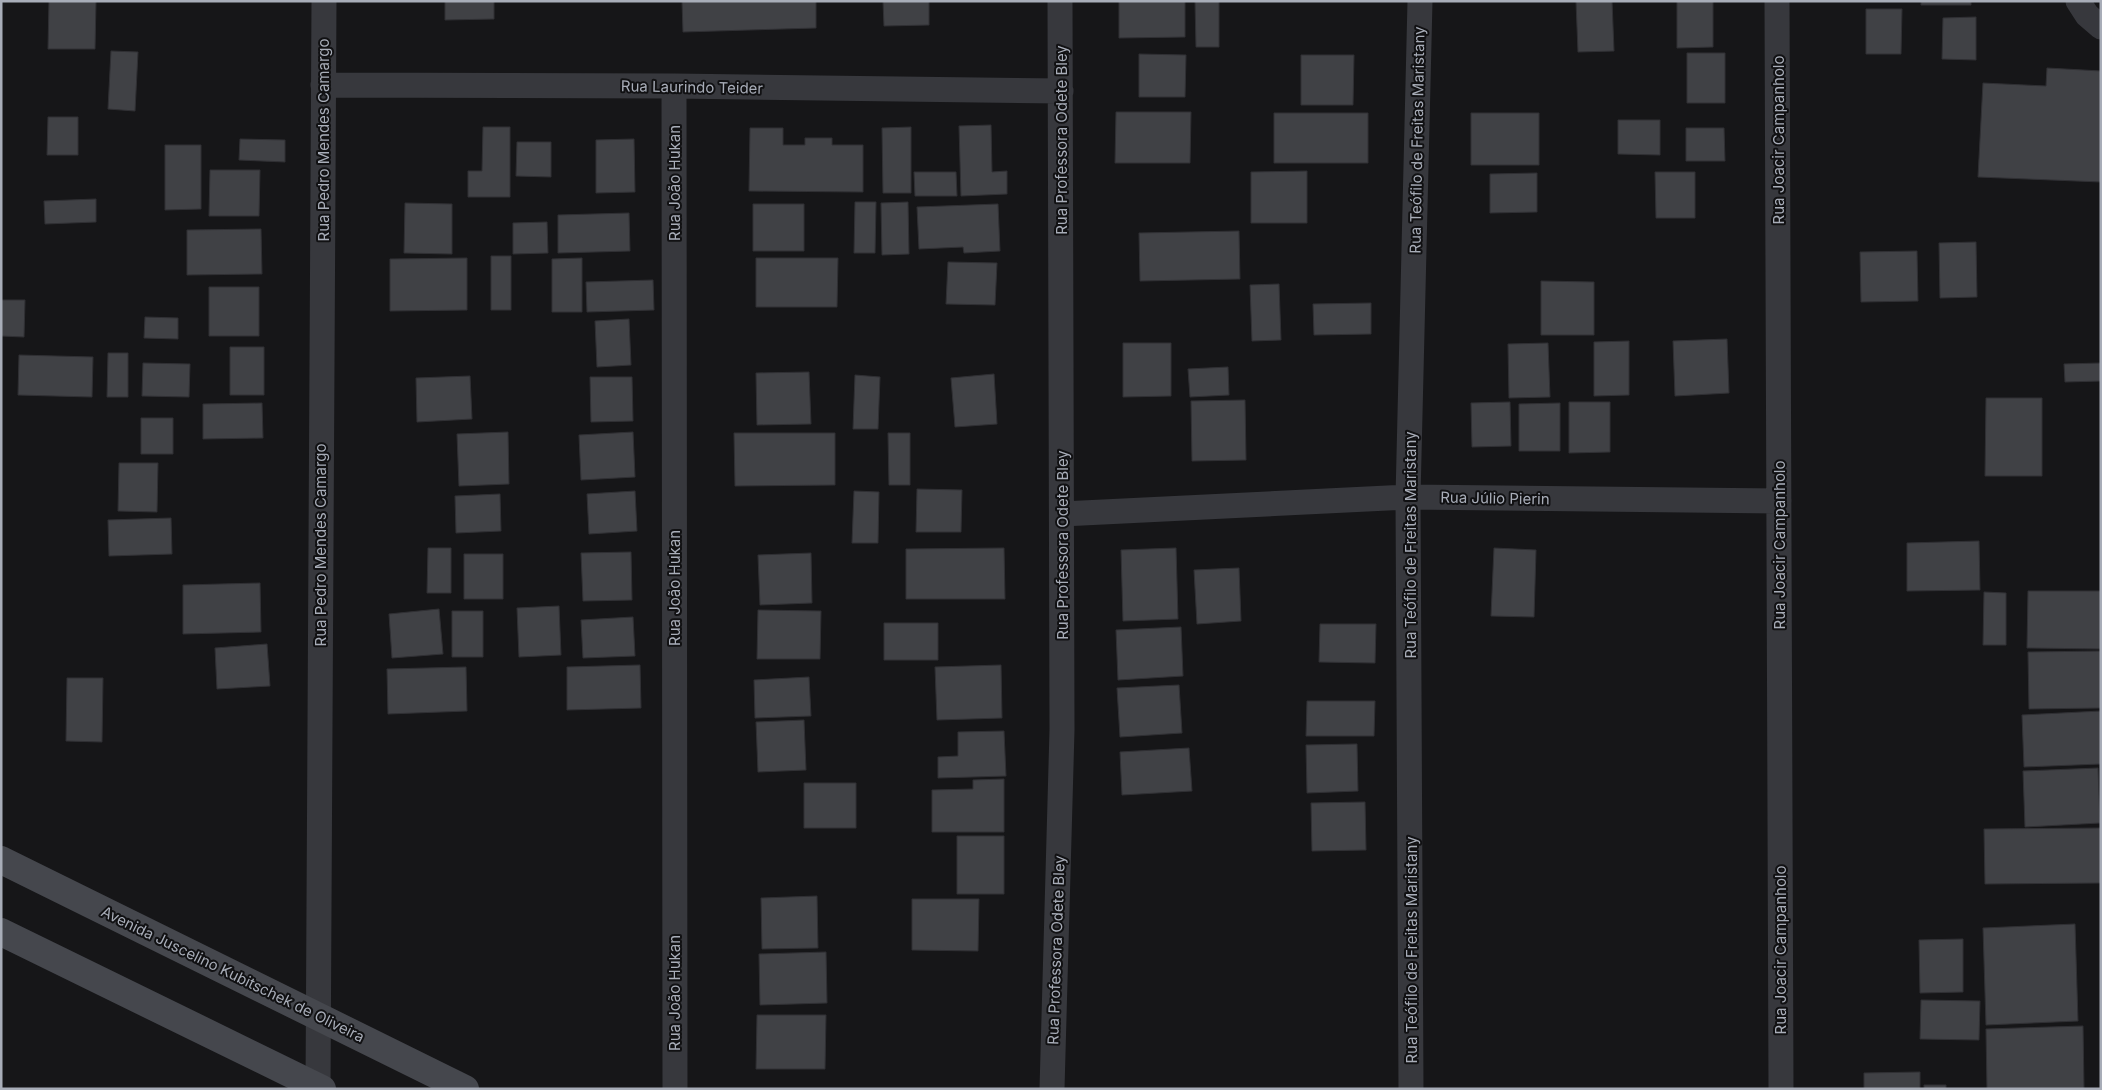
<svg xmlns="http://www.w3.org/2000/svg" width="2102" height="1090" font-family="Inter,sans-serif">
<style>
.building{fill:#404145;stroke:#303034}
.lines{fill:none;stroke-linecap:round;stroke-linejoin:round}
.street{stroke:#37383d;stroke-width:25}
.secondary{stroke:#45474d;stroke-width:28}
.labels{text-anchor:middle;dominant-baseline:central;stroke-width:4;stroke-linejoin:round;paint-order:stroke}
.street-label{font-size:15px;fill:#a8adb8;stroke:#111113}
</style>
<rect width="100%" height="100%" fill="#161618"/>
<path class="building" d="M 49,1 L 96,1 L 95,49 L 48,49 Z
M 445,1 L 494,1 L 494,19 L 445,20 Z
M 682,1 L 816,1 L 816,28 L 683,32 Z
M 883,1 L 929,1 L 929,25 L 884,26 Z
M 1119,1 L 1185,1 L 1185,37 L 1119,38 Z
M 1195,1 L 1219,1 L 1219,47 L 1196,47 Z
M 1576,1 L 1612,1 L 1614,51 L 1578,52 Z
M 1677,1 L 1713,1 L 1713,47 L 1677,48 Z
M 1921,1 L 1971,1 L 1971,5 L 1921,5 Z
M 1866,9 L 1902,9 L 1901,54 L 1866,54 Z
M 1976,17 L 1976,60 L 1942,59 L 1943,18 Z
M 111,51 L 138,52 L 135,111 L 108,109 Z
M 1687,53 L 1725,53 L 1725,103 L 1687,103 Z
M 1139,54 L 1186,55 L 1185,97 L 1139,97 Z
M 1301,55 L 1354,55 L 1353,105 L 1301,105 Z
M 2047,68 L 2101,71 L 2101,182 L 1978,177 L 1983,83 L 2046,86 Z
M 1116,112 L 1191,112 L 1190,163 L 1115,163 Z
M 1274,113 L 1368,113 L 1368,163 L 1274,163 Z
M 1471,113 L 1539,113 L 1539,165 L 1471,165 Z
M 48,117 L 78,117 L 78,155 L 47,155 Z
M 1618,120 L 1660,120 L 1660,155 L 1618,154 Z
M 991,125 L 992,172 L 1007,171 L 1007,194 L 961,196 L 959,126 Z
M 483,127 L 510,127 L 510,197 L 468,197 L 468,171 L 482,171 Z
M 911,127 L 911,193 L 883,193 L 882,128 Z
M 750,128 L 783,128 L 783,145 L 805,145 L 805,138 L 832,138 L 832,145 L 863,145 L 863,192 L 749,191 Z
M 1686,128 L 1724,128 L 1725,161 L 1686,161 Z
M 240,139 L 285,140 L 285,162 L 239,160 Z
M 634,139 L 635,192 L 596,193 L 596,140 Z
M 517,142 L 551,142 L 551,177 L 516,176 Z
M 165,145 L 201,145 L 201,209 L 165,210 Z
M 210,170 L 260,170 L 259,216 L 209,216 Z
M 1307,171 L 1307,223 L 1251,223 L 1251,172 Z
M 914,172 L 956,172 L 957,196 L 915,196 Z
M 1655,172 L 1695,172 L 1695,218 L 1656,218 Z
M 1537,173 L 1537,212 L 1490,213 L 1490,174 Z
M 96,199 L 96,222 L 45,224 L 44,201 Z
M 855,202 L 876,202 L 875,253 L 854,253 Z
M 908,202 L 909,254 L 882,255 L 881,203 Z
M 405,203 L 452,204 L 452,254 L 404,253 Z
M 753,204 L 804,204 L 804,251 L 753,251 Z
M 998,204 L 1000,251 L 964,253 L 963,247 L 919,249 L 917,207 Z
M 629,213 L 630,251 L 558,253 L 558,215 Z
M 547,222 L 548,253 L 513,254 L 513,223 Z
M 261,229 L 262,274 L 187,275 L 187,230 Z
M 1239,231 L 1240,279 L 1140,281 L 1139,233 Z
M 1976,242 L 1977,297 L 1940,298 L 1939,243 Z
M 1917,251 L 1918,301 L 1861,302 L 1860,252 Z
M 491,256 L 511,256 L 511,310 L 491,310 Z
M 467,258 L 467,310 L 390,311 L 390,259 Z
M 582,258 L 582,312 L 552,312 L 552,259 Z
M 756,258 L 838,258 L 837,307 L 756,307 Z
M 948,262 L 997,263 L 995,305 L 946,304 Z
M 653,280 L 654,310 L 587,312 L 586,282 Z
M 1541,281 L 1594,282 L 1594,335 L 1541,335 Z
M 1279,284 L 1281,340 L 1252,341 L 1250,285 Z
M 209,287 L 259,287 L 259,336 L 209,336 Z
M 1,300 L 25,300 L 24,337 L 1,336 Z
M 1371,303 L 1371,334 L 1314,335 L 1313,304 Z
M 145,317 L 178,318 L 178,339 L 144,338 Z
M 629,319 L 631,365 L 597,367 L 595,321 Z
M 1727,339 L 1729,393 L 1675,396 L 1673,341 Z
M 1629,341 L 1629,395 L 1594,396 L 1594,342 Z
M 1123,343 L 1171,343 L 1171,396 L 1123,397 Z
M 1548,343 L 1550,397 L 1509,398 L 1508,344 Z
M 230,347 L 264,347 L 264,395 L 230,395 Z
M 108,353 L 128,353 L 128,397 L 107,397 Z
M 19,355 L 93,357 L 92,397 L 18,395 Z
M 143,363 L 190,364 L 189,397 L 142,396 Z
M 2101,363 L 2101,381 L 2065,382 L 2064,364 Z
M 1228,367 L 1229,395 L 1190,397 L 1188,369 Z
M 809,372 L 811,424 L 757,425 L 756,373 Z
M 994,374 L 997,424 L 955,427 L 951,378 Z
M 855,375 L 880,377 L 878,429 L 853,429 Z
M 470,376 L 472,419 L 417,422 L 416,378 Z
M 590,377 L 632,377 L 633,421 L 591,422 Z
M 1986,398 L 2042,398 L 2042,476 L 1985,476 Z
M 1245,400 L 1246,460 L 1192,461 L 1191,401 Z
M 1510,402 L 1511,446 L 1472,447 L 1471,403 Z
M 1569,402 L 1610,402 L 1610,452 L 1569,453 Z
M 262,403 L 263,438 L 203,439 L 203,404 Z
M 1560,403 L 1560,451 L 1519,451 L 1519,404 Z
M 141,418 L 173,418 L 173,454 L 141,454 Z
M 508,432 L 509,484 L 459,486 L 457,434 Z
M 633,432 L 635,477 L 581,480 L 579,435 Z
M 734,433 L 835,433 L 835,485 L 735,486 Z
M 888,433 L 910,433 L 910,485 L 889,485 Z
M 119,463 L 158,463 L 157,512 L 118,511 Z
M 917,489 L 962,490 L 961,532 L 916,532 Z
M 635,491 L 637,531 L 589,534 L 587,494 Z
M 854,491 L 879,492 L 878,543 L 852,543 Z
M 500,494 L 501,531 L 456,533 L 455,496 Z
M 171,518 L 172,554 L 109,556 L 108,520 Z
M 1979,541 L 1980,590 L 1907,591 L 1907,543 Z
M 428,548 L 451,548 L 451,593 L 427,593 Z
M 1004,548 L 1005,599 L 906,599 L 906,549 Z
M 1176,548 L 1178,619 L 1123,621 L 1121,550 Z
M 1494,548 L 1536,550 L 1534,617 L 1491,616 Z
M 631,552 L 632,600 L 583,601 L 581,553 Z
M 811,553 L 812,603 L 760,605 L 758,555 Z
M 464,554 L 503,554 L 503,599 L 464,599 Z
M 1239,568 L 1241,621 L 1197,624 L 1194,570 Z
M 260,583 L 261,632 L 183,634 L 183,585 Z
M 2028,591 L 2101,591 L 2101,649 L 2027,648 Z
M 1984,592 L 2006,593 L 2006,645 L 1983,645 Z
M 559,606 L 561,655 L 519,657 L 517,608 Z
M 439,609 L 443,654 L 392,658 L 389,614 Z
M 758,610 L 821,611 L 820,659 L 757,659 Z
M 452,611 L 483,611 L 483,657 L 452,657 Z
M 633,617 L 635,656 L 583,658 L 581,620 Z
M 884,623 L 938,623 L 938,660 L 884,660 Z
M 1320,624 L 1376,624 L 1375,663 L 1319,662 Z
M 1181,627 L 1183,676 L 1118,680 L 1116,630 Z
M 267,644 L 270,686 L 217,689 L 215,648 Z
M 2101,651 L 2101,708 L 2029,709 L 2028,652 Z
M 640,665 L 641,708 L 567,710 L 567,667 Z
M 1001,665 L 1002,718 L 937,720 L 935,667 Z
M 466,667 L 467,711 L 388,714 L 387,669 Z
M 809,677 L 811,716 L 755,718 L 754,680 Z
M 67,678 L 103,678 L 102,742 L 66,741 Z
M 1179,685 L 1182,733 L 1120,737 L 1117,688 Z
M 1307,701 L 1375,701 L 1374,736 L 1306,736 Z
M 2101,711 L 2101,764 L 2024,767 L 2022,715 Z
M 804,720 L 806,770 L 758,772 L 756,722 Z
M 1004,731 L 1006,776 L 938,778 L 938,757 L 958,756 L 958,732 Z
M 1357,744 L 1358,791 L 1307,793 L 1306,745 Z
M 1189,748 L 1192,791 L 1122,795 L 1120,752 Z
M 2098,768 L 2100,823 L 2025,827 L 2023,771 Z
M 1004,779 L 1004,832 L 932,832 L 932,790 L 973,789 L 973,780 Z
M 804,783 L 856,783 L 856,828 L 804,828 Z
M 1365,802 L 1366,850 L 1312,851 L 1311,803 Z
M 2101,828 L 2101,883 L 1985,884 L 1984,829 Z
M 957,836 L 1004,836 L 1004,894 L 957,894 Z
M 817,896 L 818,948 L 762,949 L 761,898 Z
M 912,899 L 979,899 L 978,951 L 912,950 Z
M 2075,924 L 2078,1021 L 1986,1025 L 1983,928 Z
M 1963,939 L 1963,992 L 1920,993 L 1919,940 Z
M 826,952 L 827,1003 L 760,1005 L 759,954 Z
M 1921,1000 L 1980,1001 L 1979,1040 L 1920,1039 Z
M 757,1015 L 826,1015 L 825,1069 L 756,1069 Z
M 2083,1026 L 2084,1089 L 1987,1089 L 1986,1029 Z
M 1920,1072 L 1920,1089 L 1864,1089 L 1864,1073 Z
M 1924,1085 L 1946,1085 L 1946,1089 L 1924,1089 Z"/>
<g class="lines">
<path class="street" d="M 1777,1 L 1781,1089
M 2078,1 L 2087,15 L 2101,27
M 323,85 L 674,86 L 1061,91
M 674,86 L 675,1089
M 1062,514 L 1408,497 L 1779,501
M 318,1089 L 324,1
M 1052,1089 L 1062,730 L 1060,1
M 1411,1089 L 1408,497 L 1420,1"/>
<path class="secondary" d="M 1,860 L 465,1089
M 1,932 L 322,1089"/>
</g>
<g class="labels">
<g class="street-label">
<text transform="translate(692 87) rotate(1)">Rua Laurindo Teider</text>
<text transform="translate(323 140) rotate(-90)">Rua Pedro Mendes Camargo</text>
<text transform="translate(1061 140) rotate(-90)">Rua Professora Odete Bley</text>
<text transform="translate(1417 140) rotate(-89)">Rua Teófilo de Freitas Maristany</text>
<text transform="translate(1778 140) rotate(-90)">Rua Joacir Campanholo</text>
<text transform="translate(674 183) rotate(-90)">Rua João Hukan</text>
<text transform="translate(1495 498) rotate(1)">Rua Júlio Pierin</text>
<text transform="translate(320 545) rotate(-90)">Rua Pedro Mendes Camargo</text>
<text transform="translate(1062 545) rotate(-90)">Rua Professora Odete Bley</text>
<text transform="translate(1410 545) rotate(-90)">Rua Teófilo de Freitas Maristany</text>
<text transform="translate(1779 545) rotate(-90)">Rua Joacir Campanholo</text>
<text transform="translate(674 588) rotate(-90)">Rua João Hukan</text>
<text transform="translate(1056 950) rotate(-88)">Rua Professora Odete Bley</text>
<text transform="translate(1411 950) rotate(-90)">Rua Teófilo de Freitas Maristany</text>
<text transform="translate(1780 950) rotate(-90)">Rua Joacir Campanholo</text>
<text transform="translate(233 974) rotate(26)">Avenida Juscelino Kubitschek de Oliveira</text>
<text transform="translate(674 993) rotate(-90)">Rua João Hukan</text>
</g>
</g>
<rect width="2102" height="1090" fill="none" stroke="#a8adb8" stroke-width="5"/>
</svg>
